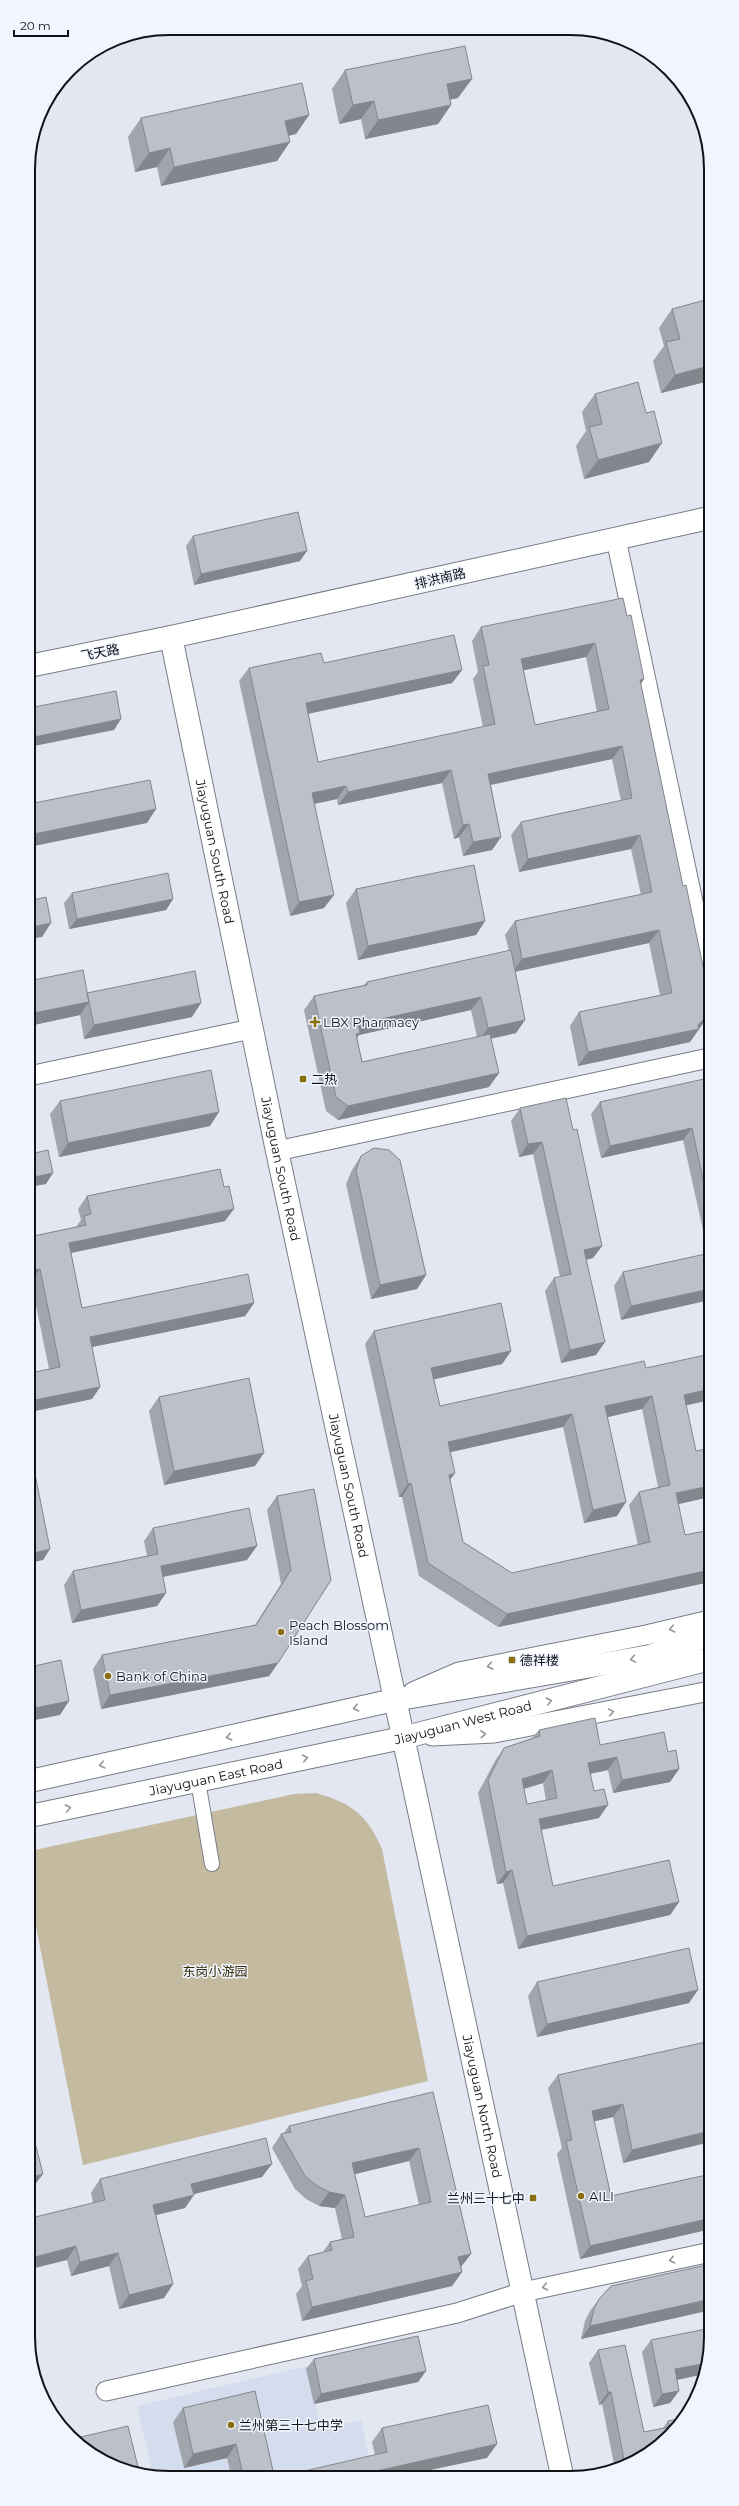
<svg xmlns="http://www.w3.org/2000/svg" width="739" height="2506" font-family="Montserrat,'Noto Sans SC',sans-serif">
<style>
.built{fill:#d4dded}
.green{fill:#c4baa0}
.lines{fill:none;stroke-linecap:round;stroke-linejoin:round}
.pedestrian-casing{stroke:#787c85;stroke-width:16}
.minor-casing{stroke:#787c85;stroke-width:21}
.tertiary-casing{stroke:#787c85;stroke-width:24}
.secondary-casing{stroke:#787c85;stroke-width:24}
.pedestrian{stroke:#fff;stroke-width:14}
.minor{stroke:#fff;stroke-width:19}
.tertiary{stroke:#fff;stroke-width:22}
.secondary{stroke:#fff;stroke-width:22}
.wall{fill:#a1a5ad;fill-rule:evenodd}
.shaded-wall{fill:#83868d}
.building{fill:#bbc0c9;stroke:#83868d;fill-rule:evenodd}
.oneway{stroke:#949596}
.poi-dot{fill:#8a6f11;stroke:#f0f5ff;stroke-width:1.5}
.labels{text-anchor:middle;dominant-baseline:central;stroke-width:3;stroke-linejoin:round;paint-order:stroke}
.street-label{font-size:13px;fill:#111316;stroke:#f0f5ff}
.poi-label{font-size:13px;fill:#111316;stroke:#f0f5ff;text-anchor:start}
.park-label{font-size:13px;fill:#372c06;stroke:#f0f5ff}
.rim{fill:none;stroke:#111316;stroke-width:2}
</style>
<rect width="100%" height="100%" fill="#e2e7f1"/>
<path class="built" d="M 307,2366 L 321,2429 L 361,2420 L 373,2475 L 153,2475 L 137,2406 Z"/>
<path class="green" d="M 316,1793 C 352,1803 367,1815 382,1849 L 428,2081 L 83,2165 L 30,1896 L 30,1851 L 294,1794 Z"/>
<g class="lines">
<g class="pedestrian-casing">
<path id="pedestrian" d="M 198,1781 L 212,1864"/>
</g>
<g class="minor-casing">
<path id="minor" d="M 616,539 L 709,977
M 29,1076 L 251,1029
M 277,1151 L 709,1058
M 413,1692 L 459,1672 L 646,1635 L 710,1620
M 432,1736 L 494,1733 L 710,1691
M 106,2391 L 457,2313 L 523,2292 L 711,2252"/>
</g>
<g class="tertiary-casing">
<path id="tertiary" d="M 29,666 L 171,637 L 709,518"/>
</g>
<g class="secondary-casing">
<g id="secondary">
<path id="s1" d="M 171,637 L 277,1151 L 562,2475"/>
<path d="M 30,1781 L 394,1700 L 650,1656 L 710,1635"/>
<path id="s2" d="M 30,1816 L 402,1738 L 710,1659"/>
</g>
</g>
<use href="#pedestrian" class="pedestrian"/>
<use href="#minor" class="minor"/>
<use href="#tertiary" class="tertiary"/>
<use href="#secondary" class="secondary"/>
</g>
<path class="wall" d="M 345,70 L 458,98 L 450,99 L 451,105 L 438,124 L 365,139 L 361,119 L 339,124 L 332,89 Z
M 309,115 L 296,134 L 288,136 L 277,161 L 161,186 L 157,167 L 135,172 L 128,137 L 141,118 Z
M 672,309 L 709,381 L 661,393 L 653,361 L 664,346 L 659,328 Z
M 595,394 L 649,462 L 584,479 L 576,446 L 586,431 L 582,412 Z
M 193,536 L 300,561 L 194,585 L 186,546 Z
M 627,616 L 644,679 L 641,684 L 683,886 L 704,971 L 709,983 L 709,1015 L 690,1042 L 578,1066 L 570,1026 L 579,1012 L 660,995 L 649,943 L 515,972 L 525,1020 L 516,1033 L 491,1039 L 499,1073 L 489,1087 L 338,1120 L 326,1111 L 304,1010 L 314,996 L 364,985 L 367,982 L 509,951 L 505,935 L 515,921 L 641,895 L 631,849 L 519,872 L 511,835 L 521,822 L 621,801 L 612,759 L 491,785 L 501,837 L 492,850 L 463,856 L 459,837 L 454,839 L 442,783 L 338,805 L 337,799 L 315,804 L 324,908 L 290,916 L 239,681 L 249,668 L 324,663 L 462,670 L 452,683 L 308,714 L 318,762 L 483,727 L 473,679 L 478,672 L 472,641 L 481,627 ZM 586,657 L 597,712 L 535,725 L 523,670 ZM 471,1010 L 477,1037 L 362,1062 L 357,1038 L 359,1035 Z
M 709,721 L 709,746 L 705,727 Z
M 356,889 L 485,921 L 476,935 L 358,960 L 346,903 Z
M 72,893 L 173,899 L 166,910 L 69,929 L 64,903 Z
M 29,981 L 87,993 L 192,1017 L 84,1039 L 80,1015 L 29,1026 Z
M 709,1080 L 710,1228 L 703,1230 L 683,1140 L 601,1158 L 591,1114 L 600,1102 Z
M 60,1101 L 210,1126 L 59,1157 L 50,1114 Z
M 520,1108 L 573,1130 L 602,1246 L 593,1258 L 586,1260 L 596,1355 L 561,1363 L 545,1291 L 554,1278 L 560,1277 L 533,1154 L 519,1157 L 511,1121 Z
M 361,1156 L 426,1275 L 417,1289 L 371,1299 L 346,1184 L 352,1170 Z
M 87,1196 L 225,1221 L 71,1253 L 82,1308 L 254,1303 L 245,1316 L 92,1347 L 100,1387 L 92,1399 L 30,1412 L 30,1373 L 49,1369 L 31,1281 L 30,1281 L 29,1237 L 76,1227 L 81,1220 L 78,1209 Z
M 710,1253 L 621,1320 L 614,1286 L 623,1272 Z
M 374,1331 L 511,1351 L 502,1364 L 434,1379 L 440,1406 L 646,1368 L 686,1406 L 678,1504 L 685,1535 L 710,1530 L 710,1582 L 498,1627 L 419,1576 L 402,1497 L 399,1497 L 365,1344 ZM 642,1409 L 658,1487 L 639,1492 L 629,1505 L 638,1545 L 512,1573 L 463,1542 L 450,1480 L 450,1452 L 563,1427 L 584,1523 L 617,1516 L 607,1417 Z
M 159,1397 L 255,1466 L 164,1485 L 149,1411 Z
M 314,1489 L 278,1663 L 269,1676 L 101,1709 L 93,1669 L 102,1655 L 255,1625 L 281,1584 L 267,1510 L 277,1496 Z
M 153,1528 L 247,1560 L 163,1577 L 166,1593 L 157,1606 L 72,1623 L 64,1585 L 73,1571 L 147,1556 L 144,1541 Z
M 539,1730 L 600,1745 L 668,1752 L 679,1769 L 670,1782 L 613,1793 L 608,1770 L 590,1774 L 599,1818 L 541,1830 L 553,1886 L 679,1902 L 670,1915 L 518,1949 L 503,1883 L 497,1884 L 478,1793 L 495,1761 L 504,1748 L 532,1738 ZM 543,1783 L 546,1801 L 527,1804 L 524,1789 Z
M 537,1982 L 689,2003 L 537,2037 L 528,1996 Z
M 710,2045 L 710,2142 L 623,2163 L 613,2117 L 594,2121 L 611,2196 L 711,2174 L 711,2229 L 580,2259 L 557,2154 L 562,2148 L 548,2088 L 558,2075 Z
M 433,2092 L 462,2272 L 452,2286 L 302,2321 L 296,2294 L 302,2286 L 298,2269 L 308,2256 L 323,2252 L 330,2242 L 342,2239 L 335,2208 L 319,2206 L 306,2199 L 295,2189 L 272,2148 L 281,2134 L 283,2134 L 289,2126 ZM 409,2161 L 419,2205 L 365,2217 L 355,2174 Z
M 262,2177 L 194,2194 L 185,2208 L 156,2215 L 173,2284 L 164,2298 L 119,2309 L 109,2266 L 71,2276 L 67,2260 L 93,2203 L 91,2193 L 100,2179 Z
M 711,2264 L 711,2310 L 581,2339 L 585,2321 L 590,2311 L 599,2299 Z
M 651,2340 L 711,2346 L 704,2374 L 677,2380 L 670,2403 L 653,2407 L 642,2352 Z
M 598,2350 L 644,2432 L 663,2428 L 668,2421 L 683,2418 L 640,2459 L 615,2469 L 602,2404 L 599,2405 L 589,2363 Z
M 314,2359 L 426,2371 L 418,2382 L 314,2404 L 306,2369 Z
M 255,2391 L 274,2475 L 231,2475 L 227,2458 L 184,2468 L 173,2422 L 183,2408 Z
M 382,2428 L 487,2458 L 375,2455 L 372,2442 Z"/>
<path class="shaded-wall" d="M 472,79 L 458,98 L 434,103 L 447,84 Z
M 374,101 L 361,119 L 339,124 L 353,105 Z
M 451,105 L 438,124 L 365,139 L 378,120 Z
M 309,115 L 296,134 L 272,139 L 285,121 Z
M 290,142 L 277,161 L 161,186 L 174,167 Z
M 170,148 L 157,167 L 135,172 L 149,153 Z
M 709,366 L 709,381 L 661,393 L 675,375 Z
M 662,443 L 649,462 L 584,479 L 598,460 Z
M 307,551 L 300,561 L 194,585 L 201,574 Z
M 595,643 L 586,657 L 511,673 L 521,659 Z
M 462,670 L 452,683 L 297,716 L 306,703 Z
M 644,679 L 635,692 L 640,680 Z
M 121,719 L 114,730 L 29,747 L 29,738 Z
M 622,746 L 612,759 L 479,787 L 488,774 Z
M 451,770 L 442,783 L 338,805 L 348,792 Z
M 346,786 L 337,799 L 303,806 L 312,793 Z
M 156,809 L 147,823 L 29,847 L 29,835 Z
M 469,824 L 459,837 L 454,839 L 463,825 Z
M 640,835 L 631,849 L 519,872 L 528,859 Z
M 501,837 L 492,850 L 463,856 L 473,842 Z
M 334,895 L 324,908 L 290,916 L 299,902 Z
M 173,899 L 166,910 L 69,929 L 77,919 Z
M 485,921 L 476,935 L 358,960 L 368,946 Z
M 51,923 L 42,937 L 29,939 L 29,928 Z
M 659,930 L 649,943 L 513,972 L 522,959 Z
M 481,997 L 471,1010 L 359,1035 L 350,1047 L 358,1024 Z
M 89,1002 L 80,1015 L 29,1026 L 29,1014 Z
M 201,1003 L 192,1017 L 84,1039 L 94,1025 Z
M 709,1014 L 701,1026 L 698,1029 L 699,1029 L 690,1042 L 578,1066 L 588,1052 L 698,1025 Z
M 525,1020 L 516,1033 L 478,1041 L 488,1028 Z
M 499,1073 L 489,1087 L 338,1120 L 348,1106 Z
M 219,1112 L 210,1126 L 59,1157 L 68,1143 Z
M 692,1128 L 683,1140 L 601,1158 L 610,1146 Z
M 542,1142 L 533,1154 L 519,1157 L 528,1144 Z
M 53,1173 L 46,1184 L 29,1187 L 29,1178 Z
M 234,1209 L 225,1221 L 60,1255 L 69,1243 Z
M 710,1221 L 710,1228 L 703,1230 Z
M 602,1246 L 593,1258 L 575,1262 L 584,1250 Z
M 40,1269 L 31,1281 L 30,1281 L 29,1271 Z
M 426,1275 L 417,1289 L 371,1299 L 380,1285 Z
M 710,1289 L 710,1300 L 621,1320 L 631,1306 Z
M 254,1303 L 245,1316 L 82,1349 L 90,1337 Z
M 605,1342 L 596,1355 L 561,1363 L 570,1350 Z
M 511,1351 L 502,1364 L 422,1382 L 431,1368 Z
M 100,1387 L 92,1399 L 30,1412 L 30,1401 Z
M 710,1389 L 710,1400 L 675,1408 L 684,1395 Z
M 652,1396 L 642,1409 L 596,1420 L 605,1406 Z
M 572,1414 L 563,1427 L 438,1455 L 448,1442 Z
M 264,1453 L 255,1466 L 164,1485 L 174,1471 Z
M 455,1473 L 445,1487 L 449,1475 Z
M 411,1483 L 402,1497 L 399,1497 L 408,1484 Z
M 710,1486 L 710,1497 L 666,1507 L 676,1493 Z
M 626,1502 L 617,1516 L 584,1523 L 593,1510 Z
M 257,1546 L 247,1560 L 151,1579 L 161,1566 Z
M 50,1549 L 43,1560 L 30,1563 L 30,1554 Z
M 710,1570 L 710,1582 L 498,1627 L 507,1614 Z
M 166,1593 L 157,1606 L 72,1623 L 81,1610 Z
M 278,1663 L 269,1676 L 101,1709 L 110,1695 Z
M 69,1701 L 60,1715 L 30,1721 L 30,1709 Z
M 617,1757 L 608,1770 L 579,1776 L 588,1763 Z
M 679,1769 L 670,1782 L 613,1793 L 622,1780 Z
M 552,1770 L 543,1783 L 513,1792 L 522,1779 Z
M 608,1805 L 599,1818 L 530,1832 L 539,1819 Z
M 512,1870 L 503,1883 L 497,1884 L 506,1872 Z
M 679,1902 L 670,1915 L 518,1949 L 527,1936 Z
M 698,1990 L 689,2003 L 537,2037 L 547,2024 Z
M 623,2104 L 613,2117 L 583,2124 L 592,2111 Z
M 710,2131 L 710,2142 L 623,2163 L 632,2150 Z
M 419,2148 L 409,2161 L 343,2177 L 352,2163 Z
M 272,2164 L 262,2177 L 182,2197 L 191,2184 Z
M 43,2174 L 33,2187 L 30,2188 L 30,2177 Z
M 329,2192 L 345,2195 L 335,2208 L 319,2206 Z
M 194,2195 L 185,2208 L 144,2218 L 153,2205 Z
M 711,2218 L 711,2229 L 580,2259 L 590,2246 Z
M 76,2246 L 67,2260 L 31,2269 L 31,2258 Z
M 118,2253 L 109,2266 L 71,2276 L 80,2262 Z
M 471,2254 L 461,2267 L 449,2270 L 458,2257 Z
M 462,2272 L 452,2286 L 302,2321 L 312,2307 Z
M 173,2284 L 164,2298 L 119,2309 L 129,2295 Z
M 711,2299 L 711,2310 L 581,2339 L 590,2326 Z
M 707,2363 L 704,2374 L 666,2382 L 675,2369 Z
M 426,2371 L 418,2382 L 314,2404 L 321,2394 Z
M 679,2391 L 670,2403 L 653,2407 L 662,2394 Z
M 608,2392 L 611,2392 L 602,2404 L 599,2405 Z
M 236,2444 L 227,2458 L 184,2468 L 193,2454 Z
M 497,2444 L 487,2458 L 407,2475 L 369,2475 L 372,2472 Z"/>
<path class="building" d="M 465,46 L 472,79 L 447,84 L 451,105 L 378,120 L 374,101 L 353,105 L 345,70 Z
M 302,83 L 309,115 L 285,121 L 290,142 L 174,167 L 170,148 L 149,153 L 141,118 Z
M 709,299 L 709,366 L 675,375 L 666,342 L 680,339 L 672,309 Z
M 638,382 L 646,413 L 654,411 L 662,443 L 598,460 L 589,427 L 602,424 L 595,394 Z
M 298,512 L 307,551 L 201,574 L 193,536 Z
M 623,598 L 627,616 L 631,615 L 644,679 L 640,680 L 683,886 L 686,885 L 704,971 L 707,970 L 709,983 L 709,1014 L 698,1025 L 699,1029 L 588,1052 L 579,1012 L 672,993 L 659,930 L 522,959 L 515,921 L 652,892 L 640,835 L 528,859 L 521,822 L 632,798 L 622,746 L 488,774 L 501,837 L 473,842 L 469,824 L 463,825 L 451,770 L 348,792 L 346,786 L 312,793 L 334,895 L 299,902 L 249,668 L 321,653 L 324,663 L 454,635 L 462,670 L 306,703 L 318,762 L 495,724 L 483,666 L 489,665 L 481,627 ZM 595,643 L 609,709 L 535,725 L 521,659 Z
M 116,691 L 121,719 L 29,738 L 29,708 Z
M 150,780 L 156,809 L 29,835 L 29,804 Z
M 474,865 L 485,921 L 368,946 L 356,889 Z
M 168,873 L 173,899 L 77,919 L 72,893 Z
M 46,897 L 51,923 L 29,928 L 29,901 Z
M 511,950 L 525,1020 L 488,1028 L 481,997 L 358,1024 L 360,1033 L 356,1034 L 362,1062 L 490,1034 L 499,1073 L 348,1106 L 336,1097 L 314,996 L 367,985 L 367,982 Z
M 83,970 L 89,1002 L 29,1014 L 29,981 Z
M 195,971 L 201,1003 L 94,1025 L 87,993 Z
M 211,1070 L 219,1112 L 68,1143 L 60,1101 Z
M 704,1079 L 709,1080 L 709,1207 L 692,1128 L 610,1146 L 600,1102 Z
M 566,1098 L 573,1130 L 577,1129 L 602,1246 L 584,1250 L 605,1342 L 570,1350 L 554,1278 L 571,1274 L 542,1142 L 528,1144 L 520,1108 Z
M 29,1131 L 30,1131 L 35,1153 L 48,1150 L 53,1173 L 29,1178 Z
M 374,1148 L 389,1150 L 400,1160 L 426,1275 L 380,1285 L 356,1170 L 361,1156 Z
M 220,1169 L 224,1187 L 229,1186 L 234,1209 L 69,1243 L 82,1308 L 248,1274 L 254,1303 L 90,1337 L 100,1387 L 30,1401 L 30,1373 L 60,1367 L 40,1269 L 29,1271 L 29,1237 L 86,1225 L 84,1216 L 91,1214 L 87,1196 Z
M 710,1253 L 710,1289 L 631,1306 L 623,1272 Z
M 501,1303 L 511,1351 L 431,1368 L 440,1406 L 644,1361 L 646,1368 L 710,1354 L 710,1389 L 684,1395 L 696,1451 L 710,1448 L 710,1486 L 676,1493 L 685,1535 L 710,1530 L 710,1570 L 507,1614 L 428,1563 L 411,1483 L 408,1484 L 374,1331 ZM 652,1396 L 670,1485 L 639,1492 L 650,1542 L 512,1573 L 463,1542 L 449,1475 L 455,1473 L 448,1442 L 572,1414 L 593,1510 L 626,1502 L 605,1406 Z
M 249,1378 L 264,1453 L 174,1471 L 159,1397 Z
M 34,1469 L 50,1549 L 30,1554 L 30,1470 Z
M 314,1489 L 331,1580 L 278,1663 L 110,1695 L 102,1655 L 256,1625 L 291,1570 L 277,1496 Z
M 249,1508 L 257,1546 L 161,1566 L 166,1593 L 81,1610 L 73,1571 L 158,1554 L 153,1528 Z
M 61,1660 L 69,1701 L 30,1709 L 30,1667 Z
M 595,1718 L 600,1745 L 664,1732 L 668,1752 L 676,1750 L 679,1769 L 622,1780 L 617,1757 L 588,1763 L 594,1791 L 604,1789 L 608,1805 L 539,1819 L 553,1886 L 669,1860 L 679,1902 L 527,1936 L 512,1870 L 506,1872 L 488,1780 L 504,1748 L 540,1736 L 539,1730 ZM 552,1770 L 557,1798 L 527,1804 L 522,1779 Z
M 689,1948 L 698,1990 L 547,2024 L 537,1982 Z
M 710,2041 L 710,2131 L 632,2150 L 623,2104 L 592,2111 L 611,2196 L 711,2174 L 711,2218 L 590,2246 L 566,2141 L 572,2140 L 558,2075 Z
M 433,2092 L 471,2254 L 458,2257 L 462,2272 L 312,2307 L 306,2281 L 313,2279 L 308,2256 L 332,2250 L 330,2242 L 354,2237 L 345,2195 L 329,2192 L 316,2185 L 305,2176 L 281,2134 L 291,2132 L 289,2126 ZM 419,2148 L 431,2202 L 365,2217 L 352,2163 Z
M 30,2123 L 43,2174 L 30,2177 Z
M 266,2138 L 272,2164 L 191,2184 L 194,2195 L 153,2205 L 173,2284 L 129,2295 L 118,2253 L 80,2262 L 76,2246 L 31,2258 L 31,2218 L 105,2200 L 100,2179 Z
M 711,2264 L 711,2299 L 590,2326 L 594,2309 L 599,2299 L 611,2286 Z
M 711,2328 L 711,2346 L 707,2363 L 675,2369 L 679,2391 L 662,2394 L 651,2340 Z
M 418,2336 L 426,2371 L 321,2394 L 314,2359 Z
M 625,2345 L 644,2432 L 669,2427 L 668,2421 L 683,2418 L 676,2430 L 640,2459 L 625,2465 L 611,2392 L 608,2392 L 598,2350 Z
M 255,2391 L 274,2475 L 243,2475 L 236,2444 L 193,2454 L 183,2408 Z
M 488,2405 L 497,2444 L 372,2472 L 373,2475 L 287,2475 L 387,2452 L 382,2428 Z
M 128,2426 L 140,2475 L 106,2463 L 72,2439 Z"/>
<defs><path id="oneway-chevron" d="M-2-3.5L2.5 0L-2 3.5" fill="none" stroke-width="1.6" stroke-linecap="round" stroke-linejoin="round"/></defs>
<g class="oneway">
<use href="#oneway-chevron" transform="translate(672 1629) rotate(167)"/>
<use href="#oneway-chevron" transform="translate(633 1659) rotate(170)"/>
<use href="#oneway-chevron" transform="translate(490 1666) rotate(169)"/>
<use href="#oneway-chevron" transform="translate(549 1701) rotate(-14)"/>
<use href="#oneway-chevron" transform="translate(356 1708) rotate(167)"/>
<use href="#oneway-chevron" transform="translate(611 1712) rotate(-10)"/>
<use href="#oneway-chevron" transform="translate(483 1734) rotate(-3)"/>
<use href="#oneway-chevron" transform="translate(229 1737) rotate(167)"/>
<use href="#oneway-chevron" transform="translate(305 1758) rotate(-12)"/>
<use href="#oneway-chevron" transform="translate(102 1765) rotate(167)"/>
<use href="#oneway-chevron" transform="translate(68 1808) rotate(-12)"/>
<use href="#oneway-chevron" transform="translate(672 2260) rotate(168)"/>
<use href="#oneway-chevron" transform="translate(545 2287) rotate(168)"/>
</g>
<g class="poi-dot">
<path d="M313 1016h4v4h4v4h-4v4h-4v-4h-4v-4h4z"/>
<rect x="299" y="1075" width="8" height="8" rx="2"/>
<circle cx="281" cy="1632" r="4"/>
<rect x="508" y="1656" width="8" height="8" rx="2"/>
<circle cx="108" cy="1676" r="4"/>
<circle cx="581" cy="2196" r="4"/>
<rect x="529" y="2194" width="8" height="8" rx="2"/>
<circle cx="231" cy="2425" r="4"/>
</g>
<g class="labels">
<g class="street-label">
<text transform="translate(440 578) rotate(-13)">排洪南路</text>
<text transform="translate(100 652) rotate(-11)">飞天路</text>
<text stroke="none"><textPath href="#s1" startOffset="219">Jiayuguan South Road</textPath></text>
<text stroke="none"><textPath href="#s1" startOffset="543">Jiayuguan South Road</textPath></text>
<text stroke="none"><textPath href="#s1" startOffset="867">Jiayuguan South Road</textPath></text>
<text stroke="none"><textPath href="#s2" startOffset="443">Jiayuguan West Road</textPath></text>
<text stroke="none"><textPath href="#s2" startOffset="190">Jiayuguan East Road</textPath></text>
<text stroke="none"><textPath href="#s1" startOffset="1502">Jiayuguan North Road</textPath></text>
</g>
<g class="poi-label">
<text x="323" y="1022">LBX Pharmacy</text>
<text x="311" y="1079">二热</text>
<text x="289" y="1625">Peach Blossom<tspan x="289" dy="15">Island</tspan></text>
<text x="520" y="1660">德祥楼</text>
<text x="116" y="1676">Bank of China</text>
<text x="589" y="2196">AILI</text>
<text x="525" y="2198" text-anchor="end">兰州三十七中</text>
<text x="239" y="2425">兰州第三十七中学</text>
</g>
<g class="park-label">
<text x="215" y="1971">东岗小游园</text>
</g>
</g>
<path d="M0 0H739V2506H0ZM169 35H570A134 134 0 0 1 704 169V2337A134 134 0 0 1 570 2471H169A134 134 0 0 1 35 2337V169A134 134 0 0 1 169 35Z" fill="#f0f5ff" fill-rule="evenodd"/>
<path class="rim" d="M169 35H570A134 134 0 0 1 704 169V2337A134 134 0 0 1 570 2471H169A134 134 0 0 1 35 2337V169A134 134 0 0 1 169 35Z"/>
<path d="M14 30v6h54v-6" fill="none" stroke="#111316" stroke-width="2"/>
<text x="20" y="30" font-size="12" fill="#111316" stroke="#f0f5ff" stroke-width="3" paint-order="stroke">20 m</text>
</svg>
